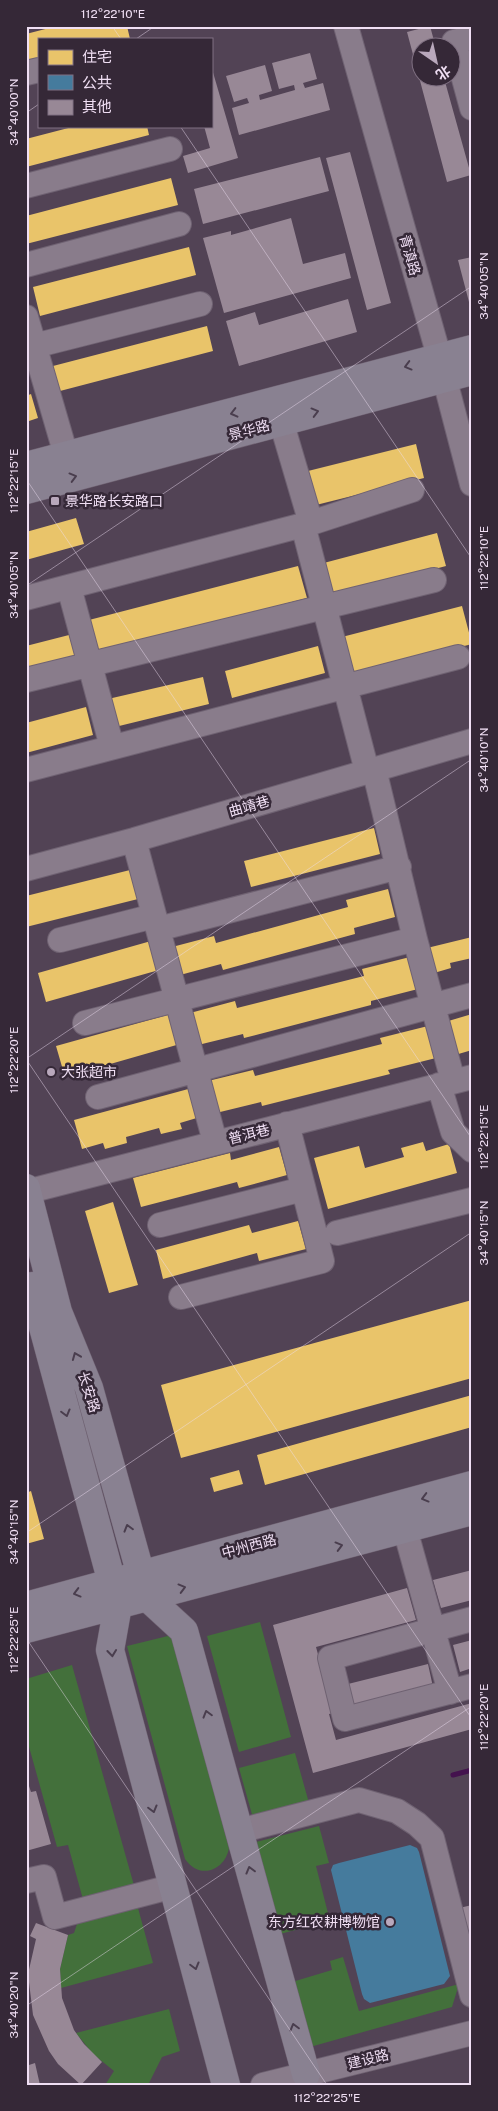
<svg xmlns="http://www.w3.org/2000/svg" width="498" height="2111" font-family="'Public Sans','Noto Sans SC',sans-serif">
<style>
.green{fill:#43703b}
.homes{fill:#e9c46a}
.public{fill:#457b9d}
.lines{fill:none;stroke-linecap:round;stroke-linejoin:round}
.stream{stroke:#44124e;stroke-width:5}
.building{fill:#988896}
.minor-casing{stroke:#6f6272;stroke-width:26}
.major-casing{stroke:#6f6272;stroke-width:29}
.minor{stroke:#897c8b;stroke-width:24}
.major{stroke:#898191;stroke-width:28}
.oneway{stroke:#4a3e4e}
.ticks{fill:none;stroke:#f0dff4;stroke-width:1;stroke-opacity:0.45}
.poi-dot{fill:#b9a8bc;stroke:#352837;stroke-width:2}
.labels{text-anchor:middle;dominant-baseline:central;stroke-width:5;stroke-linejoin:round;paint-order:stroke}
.street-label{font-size:14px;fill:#f0dff4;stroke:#352837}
.poi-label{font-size:14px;fill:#f0dff4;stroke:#352837;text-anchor:start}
.neatline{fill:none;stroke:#f0dff4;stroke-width:2}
.ticks-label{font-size:12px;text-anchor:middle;fill:#f0dff4}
</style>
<rect width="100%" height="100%" fill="#524355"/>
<path class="green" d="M 260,1622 L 291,1737 L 239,1752 L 207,1636 Z
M 172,1635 L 229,1848 C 225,1871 199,1880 185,1859 L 127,1646 Z
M 72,1665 L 135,1889 L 84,1903 L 68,1845 L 57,1847 L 26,1736 L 26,1679 Z
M 295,1753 L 309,1803 L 253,1818 L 239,1768 Z
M 319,1826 L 329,1863 L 316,1866 L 330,1921 L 280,1934 L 256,1842 Z
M 138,1908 L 153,1963 L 61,1988 L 60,1969 L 68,1935 L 74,1933 L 77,1924 Z
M 343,1957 L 359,2011 L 459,1984 L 452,2007 L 310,2047 L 292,1982 L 332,1970 L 330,1961 Z
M 169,2009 L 180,2051 L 162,2057 L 148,2085 L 105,2085 L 114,2071 L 93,2054 L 76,2033 Z"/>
<path class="homes" d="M 57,26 L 127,26 L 130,39 L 39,39 L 39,59 L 26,62 L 26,34 Z
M 76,126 L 147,126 L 149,135 L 26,167 L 26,139 Z
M 171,178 L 178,205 L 26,244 L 26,216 Z
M 189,247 L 196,275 L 40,316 L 33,287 Z
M 207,326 L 213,351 L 60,391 L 53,366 Z
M 31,394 L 38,418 L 26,422 L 26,396 Z
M 416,444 L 424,478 L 312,506 L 304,472 Z
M 76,518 L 84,544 L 26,560 L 26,532 Z
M 437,533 L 446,566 L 329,597 L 320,564 Z
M 298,566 L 307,598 L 97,653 L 89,620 Z
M 462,606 L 472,644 L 348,676 L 338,638 Z
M 69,635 L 76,659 L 26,671 L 26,646 Z
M 318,646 L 325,673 L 232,698 L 225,671 Z
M 203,677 L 209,704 L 115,727 L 108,699 Z
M 86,707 L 93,735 L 26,753 L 26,723 Z
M 374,828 L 380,854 L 251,887 L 244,861 Z
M 134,869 L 142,898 L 26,927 L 26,896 Z
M 388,889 L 395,917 L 354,928 L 355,934 L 223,970 L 221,964 L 180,975 L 172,947 L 214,936 L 216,943 L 348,907 L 346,900 Z
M 472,937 L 472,958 L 450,963 L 451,968 L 434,973 L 427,948 Z
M 151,941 L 159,970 L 46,1002 L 38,973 Z
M 410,957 L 418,989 L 371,1001 L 371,1005 L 244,1038 L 243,1034 L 198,1045 L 190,1013 L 235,1001 L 237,1008 L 364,976 L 362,969 Z
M 171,1014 L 180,1044 L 65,1077 L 56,1046 Z
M 472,1014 L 472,1050 L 455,1055 L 445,1022 Z
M 428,1026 L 436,1058 L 388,1070 L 390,1074 L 262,1106 L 261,1102 L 216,1113 L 208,1081 L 253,1070 L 255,1076 L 382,1044 L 380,1038 Z
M 192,1088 L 200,1117 L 180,1123 L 182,1129 L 161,1134 L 159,1128 L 126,1137 L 127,1143 L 105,1149 L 103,1143 L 82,1149 L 74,1120 Z
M 423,1142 L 426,1151 L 449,1144 L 457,1173 L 328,1209 L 314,1158 L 359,1146 L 365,1168 L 404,1157 L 401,1148 Z
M 279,1147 L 287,1175 L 239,1188 L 237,1182 L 141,1207 L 133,1178 L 230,1153 L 231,1160 Z
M 113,1202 L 138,1285 L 109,1293 L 85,1211 Z
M 298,1221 L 306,1249 L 259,1261 L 257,1253 L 163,1279 L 156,1250 L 249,1225 L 252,1233 Z
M 472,1300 L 472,1378 L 181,1458 L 161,1385 Z
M 472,1395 L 472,1427 L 265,1485 L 257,1455 Z
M 239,1470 L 243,1484 L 214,1492 L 210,1478 Z
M 31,1491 L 44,1539 L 26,1544 L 26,1493 Z"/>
<path class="public" d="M 410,1845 L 417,1848 L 419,1852 L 450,1976 L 444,1984 L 370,2003 L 364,1999 L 362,1994 L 331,1870 L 333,1865 L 339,1863 Z"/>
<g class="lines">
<path class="stream" d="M 453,1775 L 472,1770"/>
</g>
<path class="building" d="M 430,26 L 436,48 L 420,48 L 420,78 L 444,78 L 471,175 L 447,182 L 407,32 Z
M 310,53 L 317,79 L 303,83 L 305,88 L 323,83 L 330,110 L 239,135 L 232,108 L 249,103 L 247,98 L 234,102 L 226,76 L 265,65 L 272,91 L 259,95 L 260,100 L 295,90 L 294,85 L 279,89 L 272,63 Z
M 212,69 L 238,158 L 188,173 L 183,156 L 210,148 L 204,126 L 211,126 Z
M 350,152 L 391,303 L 367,310 L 326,158 Z
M 320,157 L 329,191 L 203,224 L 194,189 Z
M 291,218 L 303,264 L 345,253 L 351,278 L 224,313 L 203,238 L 231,231 L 231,235 Z
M 472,257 L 472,301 L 469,302 L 458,260 Z
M 348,299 L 357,332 L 239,366 L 226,321 L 255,312 L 259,325 Z
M 472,1570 L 472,1600 L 441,1608 L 433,1580 Z
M 407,1588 L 416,1620 L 316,1647 L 334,1713 L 329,1714 L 336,1740 L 472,1703 L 472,1729 L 313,1773 L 273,1625 Z
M 472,1640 L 472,1668 L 460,1672 L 453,1645 Z
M 428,1664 L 433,1687 L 349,1708 L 344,1685 Z
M 26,1777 L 31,1792 L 36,1791 L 51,1844 L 26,1851 Z
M 472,1905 L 472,1946 L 465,1948 L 455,1909 Z
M 36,1923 L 68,1935 L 60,1969 L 62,1998 L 74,2030 L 84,2044 L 102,2062 L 81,2085 L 58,2064 L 49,2051 L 33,2015 L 28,1974 L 36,1939 L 30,1936 Z
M 35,2063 L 40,2085 L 26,2085 L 26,2066 Z"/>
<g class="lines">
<g class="minor-casing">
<path id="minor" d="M 346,26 L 435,342 L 472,484
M 472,37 L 454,42 L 472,108
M 26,73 L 39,70
M 26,186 L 170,149
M 26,265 L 179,224
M 26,317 L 66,455
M 34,346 L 200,304
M 276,404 L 311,523 L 303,525 L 367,771
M 311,523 L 412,490
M 69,587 L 112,747
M 26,598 L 303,525
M 26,680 L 434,580
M 374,769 L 415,939 L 453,1081
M 26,770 L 458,657
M 134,840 L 215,1142
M 26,869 L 134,840 L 472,741
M 158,929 L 399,867
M 60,940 L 154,916
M 85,1023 L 415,939
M 439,1085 L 453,1132 L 472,1150
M 98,1097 L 472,995
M 26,1192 L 472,1077
M 160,1225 L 303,1189
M 337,1233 L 472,1200
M 181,1297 L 322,1261 L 287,1124
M 405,1529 L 450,1692
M 472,1619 L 330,1658 L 345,1719 L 472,1686
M 239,1831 L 359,1800 L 397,1811 L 417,1824 L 432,1838 L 472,1995
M 26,1881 L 44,1877 L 55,1917 L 174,1886
M 263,2085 L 472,2033"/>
</g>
<g class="major-casing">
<path id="major" d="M 26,466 L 472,349
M 26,490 L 472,371
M 26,1188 L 58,1312 L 89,1388 L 147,1597 L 184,1631 L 306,2074
M 32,1286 L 118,1605 L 110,1650 L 226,2085
M 26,1606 L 472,1485
M 26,1629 L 472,1511"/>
</g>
<use href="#minor" class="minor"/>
<use href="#major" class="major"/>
</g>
<defs><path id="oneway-chevron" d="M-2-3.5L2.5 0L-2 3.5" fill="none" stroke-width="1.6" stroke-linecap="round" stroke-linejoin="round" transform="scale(1.25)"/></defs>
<g class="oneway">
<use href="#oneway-chevron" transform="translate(408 366) rotate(165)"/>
<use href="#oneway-chevron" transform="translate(315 412) rotate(-15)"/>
<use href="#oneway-chevron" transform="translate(234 413) rotate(166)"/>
<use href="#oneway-chevron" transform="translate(73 477) rotate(-15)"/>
<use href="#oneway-chevron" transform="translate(76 1356) rotate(-112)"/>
<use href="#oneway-chevron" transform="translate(66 1413) rotate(75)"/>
<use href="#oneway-chevron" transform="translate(425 1498) rotate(165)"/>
<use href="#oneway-chevron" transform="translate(128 1528) rotate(-106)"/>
<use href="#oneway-chevron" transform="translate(339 1546) rotate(-15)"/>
<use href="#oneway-chevron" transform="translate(182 1588) rotate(-15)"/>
<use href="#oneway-chevron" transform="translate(77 1593) rotate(165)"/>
<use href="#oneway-chevron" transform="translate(112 1653) rotate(84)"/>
<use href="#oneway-chevron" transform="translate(207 1714) rotate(-106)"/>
<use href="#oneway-chevron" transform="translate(153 1809) rotate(75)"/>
<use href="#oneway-chevron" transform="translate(250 1870) rotate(-105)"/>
<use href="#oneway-chevron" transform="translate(195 1966) rotate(75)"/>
<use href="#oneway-chevron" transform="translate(294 2027) rotate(-105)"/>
</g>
<path class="ticks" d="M 112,26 L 121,39M 136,39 L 155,26M 26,113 L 39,104M 180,126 L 472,559M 26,479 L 472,1139M 26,586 L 472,286M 26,1059 L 472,1719M 26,1059 L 472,759M 26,1533 L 472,1232M 26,1638 L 327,2085M 26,2006 L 472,1706"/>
<g class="poi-dot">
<rect x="50" y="496" width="10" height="10" rx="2.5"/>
<circle cx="51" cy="1072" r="5"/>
<circle cx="390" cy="1922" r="5"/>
</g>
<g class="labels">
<g class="street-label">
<text transform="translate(410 255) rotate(74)">青滇路</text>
<text transform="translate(249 430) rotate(-15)">景华路</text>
<text transform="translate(249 806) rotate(-16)">曲靖巷</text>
<text transform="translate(249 1134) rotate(-14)">普洱巷</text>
<text transform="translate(89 1392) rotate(72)">长安路</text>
<text transform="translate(249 1546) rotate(-15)">中州西路</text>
<text transform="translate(368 2059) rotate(-14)">建设路</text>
</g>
<g class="poi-label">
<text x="65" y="501">景华路长安路口</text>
<text x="61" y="1072">大张超市</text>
<text x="380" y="1922" text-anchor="end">东方红农耕博物馆</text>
</g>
</g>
<rect width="498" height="2111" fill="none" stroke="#352837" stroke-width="55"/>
<rect x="38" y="38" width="175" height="90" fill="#352837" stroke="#807183"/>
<rect x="48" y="50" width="25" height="15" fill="#e9c46a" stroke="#807183"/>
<text x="82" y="62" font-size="15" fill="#f0dff4">住宅</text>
<rect x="48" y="75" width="25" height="15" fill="#457b9d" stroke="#807183"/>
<text x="82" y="88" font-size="15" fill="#f0dff4">公共</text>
<rect x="48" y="100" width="25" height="15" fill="#988896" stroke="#807183"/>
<text x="82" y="112" font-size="15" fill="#f0dff4">其他</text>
<g transform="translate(436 62) rotate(146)"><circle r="24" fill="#352837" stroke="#807183"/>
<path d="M0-4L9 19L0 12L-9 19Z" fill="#b9a8bc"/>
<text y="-8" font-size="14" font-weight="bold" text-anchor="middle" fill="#f0dff4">北</text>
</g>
<rect x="28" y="28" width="442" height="2056" class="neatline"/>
<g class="ticks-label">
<text x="113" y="18">112°22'10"E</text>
<text transform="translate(14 112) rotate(-90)" y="4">34°40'00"N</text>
<text transform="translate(484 286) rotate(-90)" y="4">34°40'05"N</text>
<text transform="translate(14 481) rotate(-90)" y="4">112°22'15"E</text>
<text transform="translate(484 558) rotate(-90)" y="4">112°22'10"E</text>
<text transform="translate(14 585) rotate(-90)" y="4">34°40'05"N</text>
<text transform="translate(484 760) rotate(-90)" y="4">34°40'10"N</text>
<text transform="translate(14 1060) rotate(-90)" y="4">112°22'20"E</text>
<text transform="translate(484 1137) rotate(-90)" y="4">112°22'15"E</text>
<text transform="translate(484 1233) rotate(-90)" y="4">34°40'15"N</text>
<text transform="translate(14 1532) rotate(-90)" y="4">34°40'15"N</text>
<text transform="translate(14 1640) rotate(-90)" y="4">112°22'25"E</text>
<text transform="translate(484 1717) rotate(-90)" y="4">112°22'20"E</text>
<text transform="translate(14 2005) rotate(-90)" y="4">34°40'20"N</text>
<text x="327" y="2102">112°22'25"E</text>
</g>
</svg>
